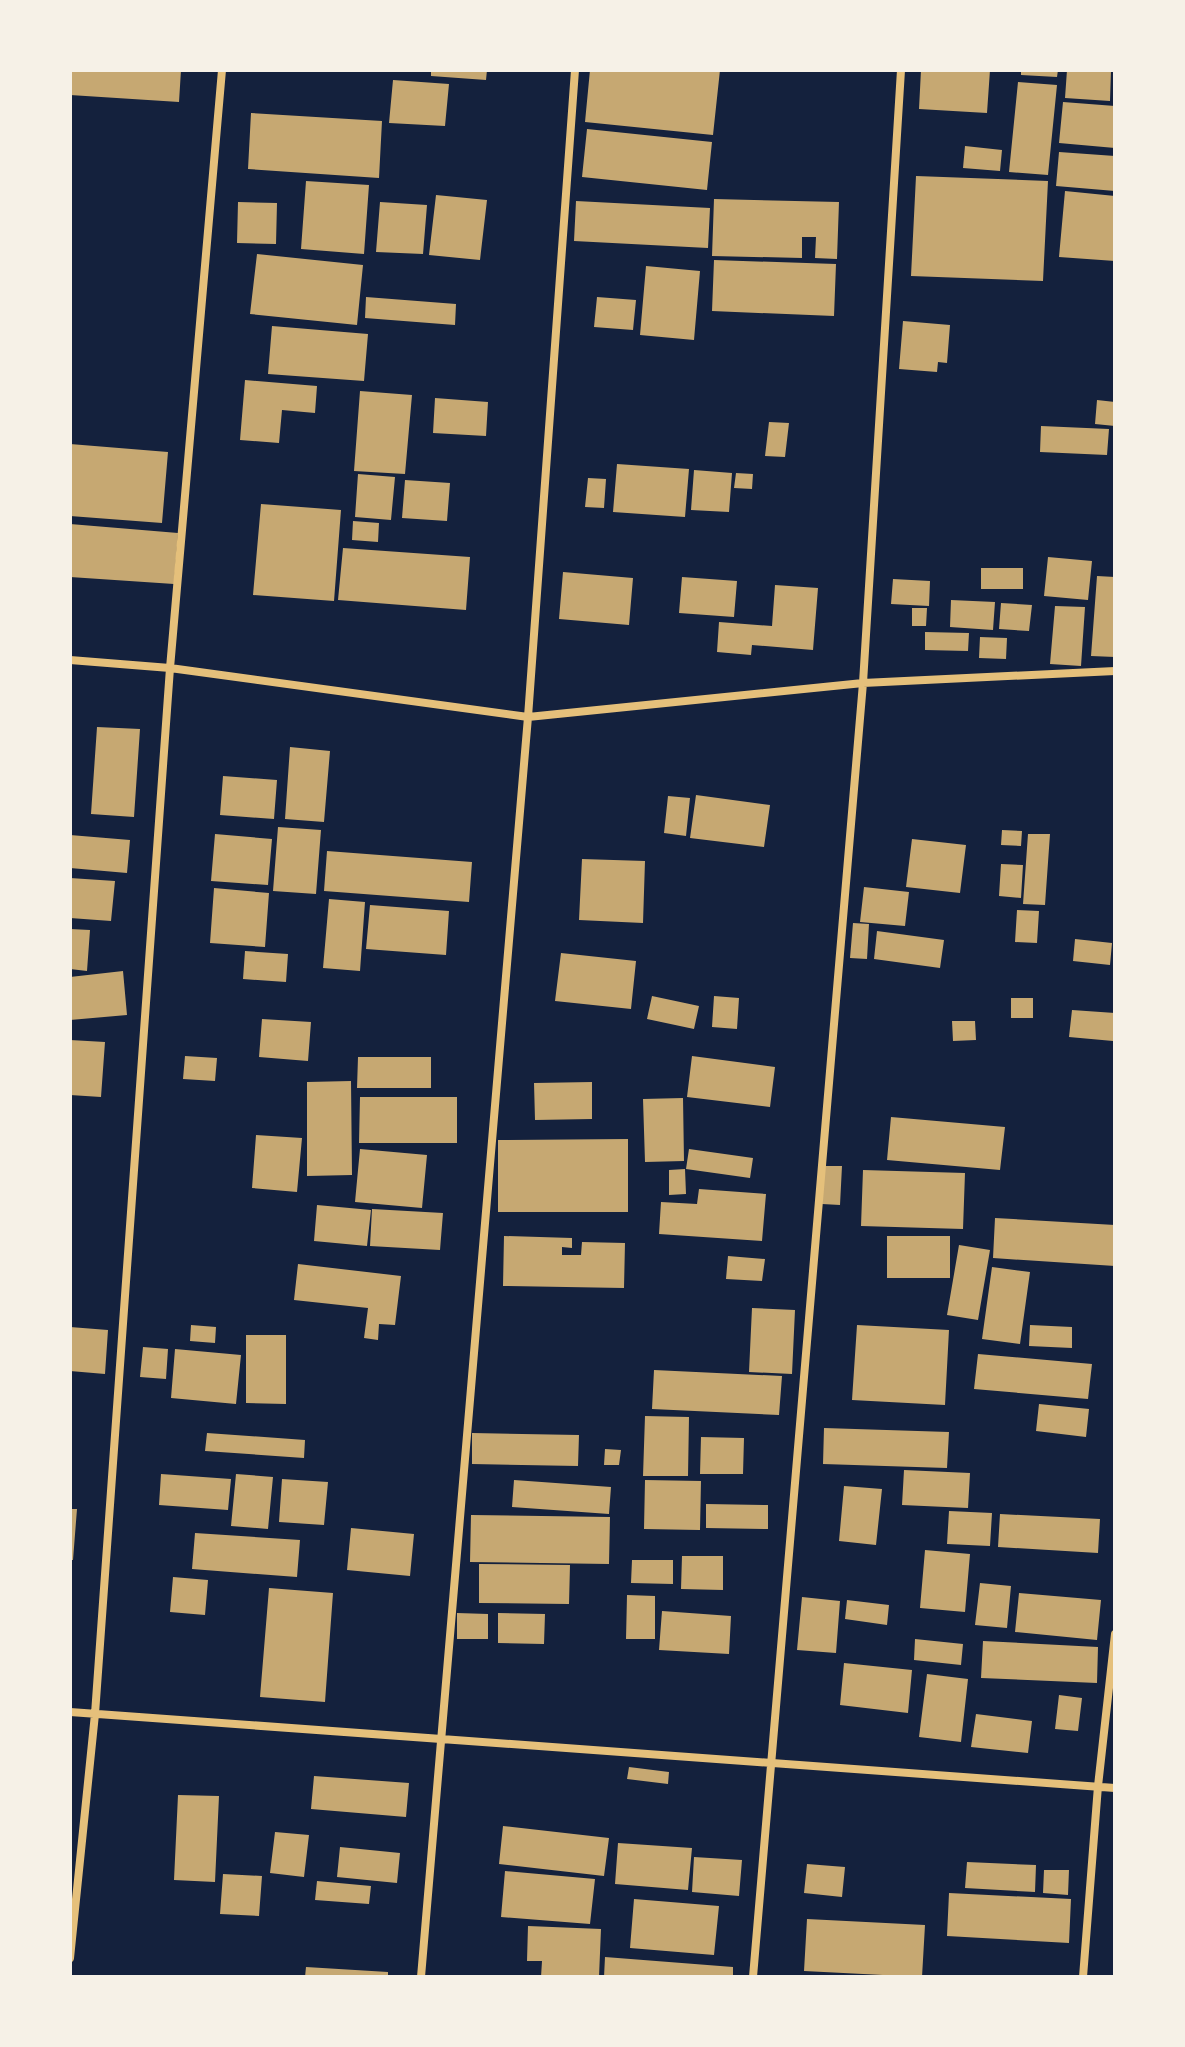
<svg xmlns="http://www.w3.org/2000/svg" width="1185" height="2047" font-family="Cabin,sans-serif">
<style>
.building{fill:#c6a872}
.lines{fill:none;stroke-linecap:round;stroke-linejoin:round}
.minor{stroke:#e5c07b;stroke-width:8}
</style>
<rect width="100%" height="100%" fill="#14213d"/>
<path class="building" d="M 70,70 L 181,70 L 179,102 L 70,95 Z
M 431,70 L 487,70 L 486,80 L 431,76 Z
M 590,70 L 720,70 L 713,135 L 585,122 Z
M 921,70 L 990,70 L 987,113 L 919,109 Z
M 1021,70 L 1058,70 L 1057,77 L 1021,75 Z
M 1067,70 L 1111,70 L 1110,101 L 1065,98 Z
M 393,80 L 449,84 L 445,126 L 389,123 Z
M 1018,82 L 1057,85 L 1048,175 L 1009,172 Z
M 1063,102 L 1115,106 L 1115,148 L 1059,143 Z
M 251,113 L 382,121 L 379,178 L 248,169 Z
M 587,129 L 712,142 L 707,190 L 582,177 Z
M 965,146 L 1002,150 L 1000,171 L 963,168 Z
M 1059,152 L 1115,156 L 1115,191 L 1056,186 Z
M 916,176 L 1048,181 L 1043,281 L 911,276 Z
M 306,181 L 369,185 L 364,254 L 301,249 Z
M 1065,191 L 1115,196 L 1115,261 L 1059,257 Z
M 436,195 L 487,200 L 480,260 L 429,255 Z
M 714,199 L 839,202 L 837,259 L 815,258 L 816,237 L 802,237 L 802,258 L 712,256 Z
M 576,201 L 710,208 L 708,248 L 574,241 Z
M 238,202 L 277,203 L 276,244 L 237,243 Z
M 380,202 L 427,205 L 423,254 L 376,252 Z
M 257,254 L 363,265 L 357,325 L 250,314 Z
M 714,260 L 836,264 L 834,316 L 712,311 Z
M 646,266 L 700,271 L 694,340 L 640,335 Z
M 366,297 L 456,304 L 455,325 L 365,318 Z
M 597,297 L 636,300 L 633,330 L 594,327 Z
M 903,321 L 950,325 L 947,363 L 938,362 L 937,372 L 899,369 Z
M 272,326 L 368,334 L 364,381 L 268,374 Z
M 245,380 L 317,386 L 315,413 L 282,410 L 279,443 L 240,440 Z
M 360,391 L 412,395 L 405,474 L 354,471 Z
M 435,398 L 488,402 L 486,436 L 433,433 Z
M 1097,400 L 1115,402 L 1115,426 L 1095,424 Z
M 769,422 L 789,423 L 785,457 L 765,456 Z
M 1041,426 L 1109,429 L 1107,455 L 1040,452 Z
M 70,444 L 168,452 L 162,523 L 70,516 Z
M 617,464 L 689,469 L 685,517 L 613,512 Z
M 694,470 L 732,473 L 729,512 L 691,510 Z
M 736,473 L 753,474 L 752,489 L 734,488 Z
M 358,474 L 395,477 L 391,520 L 355,517 Z
M 588,478 L 606,479 L 604,508 L 585,507 Z
M 405,480 L 450,483 L 447,521 L 402,518 Z
M 261,504 L 341,510 L 334,601 L 253,595 Z
M 353,521 L 379,523 L 378,542 L 352,540 Z
M 70,524 L 178,533 L 174,584 L 70,577 Z
M 343,548 L 470,557 L 466,610 L 338,600 Z
M 1048,557 L 1092,561 L 1088,600 L 1044,596 Z
M 981,568 L 1023,568 L 1023,589 L 981,589 Z
M 563,572 L 633,578 L 629,625 L 559,619 Z
M 1097,576 L 1115,577 L 1115,657 L 1091,656 Z
M 682,577 L 737,581 L 734,617 L 679,613 Z
M 893,579 L 930,581 L 929,606 L 891,604 Z
M 775,585 L 818,588 L 813,650 L 752,645 L 751,655 L 717,652 L 719,622 L 772,626 Z
M 951,600 L 995,602 L 993,630 L 950,627 Z
M 1001,603 L 1032,605 L 1029,631 L 999,629 Z
M 1055,606 L 1085,607 L 1081,666 L 1050,664 Z
M 912,608 L 927,608 L 926,626 L 912,626 Z
M 925,632 L 969,633 L 968,651 L 925,650 Z
M 980,637 L 1007,638 L 1006,659 L 979,658 Z
M 97,727 L 140,729 L 134,817 L 91,814 Z
M 290,747 L 330,751 L 324,822 L 285,819 Z
M 223,776 L 277,780 L 274,819 L 220,815 Z
M 696,795 L 770,805 L 764,847 L 690,838 Z
M 668,796 L 690,798 L 686,836 L 664,833 Z
M 278,827 L 321,830 L 316,894 L 273,891 Z
M 1002,830 L 1022,831 L 1021,846 L 1001,845 Z
M 215,834 L 272,839 L 268,885 L 211,881 Z
M 1028,834 L 1050,834 L 1045,905 L 1023,904 Z
M 70,835 L 130,840 L 127,873 L 70,868 Z
M 912,839 L 966,845 L 960,893 L 906,887 Z
M 327,851 L 472,862 L 469,902 L 324,891 Z
M 582,859 L 645,861 L 643,923 L 579,920 Z
M 1001,864 L 1023,865 L 1021,898 L 999,896 Z
M 70,878 L 115,881 L 111,921 L 70,918 Z
M 864,887 L 909,892 L 905,926 L 860,922 Z
M 214,888 L 269,893 L 265,947 L 210,943 Z
M 329,899 L 365,902 L 360,971 L 323,968 Z
M 370,905 L 449,911 L 446,955 L 366,949 Z
M 1017,910 L 1039,911 L 1037,943 L 1015,942 Z
M 853,923 L 869,924 L 867,959 L 850,958 Z
M 70,929 L 90,930 L 87,971 L 70,969 Z
M 877,931 L 944,940 L 940,968 L 874,959 Z
M 1075,939 L 1112,943 L 1110,965 L 1073,961 Z
M 245,951 L 288,954 L 286,982 L 243,979 Z
M 561,953 L 636,961 L 631,1009 L 555,1001 Z
M 123,971 L 127,1015 L 70,1020 L 70,977 Z
M 652,996 L 699,1006 L 694,1029 L 647,1019 Z
M 714,996 L 739,998 L 737,1029 L 712,1027 Z
M 1011,998 L 1033,998 L 1033,1018 L 1011,1018 Z
M 1072,1010 L 1115,1013 L 1113,1041 L 1069,1037 Z
M 262,1019 L 311,1022 L 308,1061 L 259,1057 Z
M 952,1021 L 975,1021 L 976,1040 L 953,1041 Z
M 70,1040 L 105,1042 L 101,1097 L 70,1095 Z
M 185,1056 L 217,1058 L 215,1081 L 183,1079 Z
M 692,1056 L 775,1067 L 770,1107 L 687,1097 Z
M 358,1057 L 431,1057 L 431,1088 L 357,1088 Z
M 351,1081 L 352,1175 L 307,1176 L 307,1082 Z
M 592,1082 L 592,1119 L 535,1120 L 534,1083 Z
M 360,1097 L 457,1097 L 457,1143 L 359,1143 Z
M 683,1098 L 684,1161 L 645,1162 L 643,1099 Z
M 891,1117 L 1005,1127 L 1000,1170 L 887,1160 Z
M 256,1135 L 302,1138 L 297,1192 L 252,1188 Z
M 628,1139 L 628,1212 L 498,1212 L 498,1140 Z
M 360,1149 L 427,1155 L 422,1208 L 355,1202 Z
M 689,1149 L 753,1158 L 750,1178 L 686,1169 Z
M 824,1166 L 842,1166 L 840,1205 L 822,1204 Z
M 685,1169 L 686,1194 L 669,1195 L 669,1170 Z
M 863,1170 L 965,1173 L 963,1229 L 861,1226 Z
M 699,1189 L 766,1194 L 762,1241 L 659,1234 L 661,1202 L 697,1204 Z
M 317,1205 L 371,1210 L 367,1246 L 314,1241 Z
M 372,1209 L 443,1213 L 440,1250 L 370,1246 Z
M 995,1218 L 1115,1225 L 1115,1266 L 993,1258 Z
M 504,1236 L 572,1238 L 572,1248 L 562,1247 L 562,1255 L 581,1255 L 582,1242 L 625,1243 L 624,1288 L 503,1286 Z
M 887,1236 L 950,1236 L 950,1278 L 887,1278 Z
M 959,1245 L 990,1250 L 978,1320 L 947,1315 Z
M 728,1256 L 765,1259 L 762,1281 L 726,1279 Z
M 298,1264 L 401,1276 L 395,1325 L 379,1324 L 378,1340 L 364,1338 L 368,1308 L 294,1300 Z
M 992,1267 L 1030,1272 L 1020,1344 L 982,1339 Z
M 752,1308 L 795,1310 L 792,1374 L 749,1372 Z
M 191,1325 L 216,1327 L 215,1343 L 190,1341 Z
M 857,1325 L 949,1330 L 945,1405 L 852,1400 Z
M 1030,1325 L 1072,1327 L 1072,1348 L 1029,1346 Z
M 70,1327 L 108,1330 L 105,1374 L 70,1371 Z
M 246,1335 L 286,1335 L 286,1404 L 246,1403 Z
M 143,1347 L 168,1349 L 166,1379 L 140,1377 Z
M 175,1349 L 241,1355 L 236,1404 L 171,1398 Z
M 978,1354 L 1092,1364 L 1088,1399 L 974,1389 Z
M 654,1370 L 782,1376 L 779,1415 L 652,1409 Z
M 1039,1404 L 1089,1409 L 1086,1437 L 1036,1431 Z
M 645,1416 L 689,1417 L 688,1476 L 643,1476 Z
M 824,1428 L 949,1432 L 947,1468 L 823,1464 Z
M 207,1433 L 305,1440 L 304,1458 L 205,1451 Z
M 472,1433 L 579,1435 L 578,1466 L 472,1464 Z
M 701,1437 L 744,1438 L 743,1474 L 700,1474 Z
M 605,1449 L 621,1450 L 619,1465 L 604,1465 Z
M 904,1470 L 970,1473 L 968,1508 L 902,1505 Z
M 161,1474 L 231,1479 L 228,1510 L 159,1505 Z
M 236,1474 L 273,1477 L 268,1529 L 231,1526 Z
M 282,1479 L 328,1482 L 324,1525 L 279,1522 Z
M 514,1480 L 611,1487 L 609,1514 L 512,1507 Z
M 645,1480 L 701,1481 L 700,1530 L 644,1529 Z
M 844,1486 L 882,1489 L 876,1545 L 839,1541 Z
M 706,1504 L 768,1505 L 768,1529 L 706,1528 Z
M 70,1509 L 77,1509 L 73,1560 L 70,1560 Z
M 949,1511 L 992,1513 L 990,1546 L 947,1544 Z
M 1000,1514 L 1100,1519 L 1098,1553 L 998,1547 Z
M 471,1515 L 610,1517 L 609,1564 L 470,1562 Z
M 351,1528 L 414,1534 L 410,1576 L 347,1570 Z
M 195,1533 L 300,1540 L 297,1577 L 192,1569 Z
M 925,1550 L 970,1554 L 965,1612 L 920,1608 Z
M 682,1556 L 723,1556 L 723,1590 L 681,1589 Z
M 632,1560 L 673,1560 L 673,1584 L 631,1583 Z
M 479,1564 L 570,1565 L 569,1604 L 479,1603 Z
M 173,1577 L 208,1580 L 205,1615 L 170,1612 Z
M 980,1583 L 1011,1586 L 1007,1628 L 975,1625 Z
M 269,1588 L 333,1593 L 325,1702 L 260,1697 Z
M 1019,1593 L 1101,1600 L 1097,1640 L 1015,1632 Z
M 627,1595 L 655,1596 L 655,1639 L 626,1639 Z
M 802,1597 L 840,1601 L 836,1653 L 797,1650 Z
M 847,1600 L 889,1605 L 887,1625 L 845,1619 Z
M 662,1611 L 731,1616 L 729,1654 L 659,1650 Z
M 457,1613 L 488,1614 L 488,1639 L 457,1639 Z
M 498,1613 L 545,1614 L 544,1644 L 498,1643 Z
M 915,1639 L 963,1644 L 961,1665 L 914,1660 Z
M 983,1641 L 1098,1647 L 1097,1683 L 981,1678 Z
M 844,1663 L 912,1670 L 908,1713 L 840,1705 Z
M 927,1674 L 968,1679 L 961,1742 L 919,1737 Z
M 1059,1695 L 1082,1698 L 1078,1731 L 1055,1729 Z
M 976,1714 L 1032,1721 L 1028,1753 L 971,1747 Z
M 629,1767 L 669,1772 L 668,1784 L 627,1779 Z
M 314,1776 L 409,1783 L 406,1817 L 311,1809 Z
M 178,1795 L 219,1796 L 215,1882 L 174,1880 Z
M 503,1826 L 609,1838 L 604,1876 L 499,1864 Z
M 275,1832 L 309,1835 L 304,1877 L 270,1873 Z
M 618,1843 L 692,1848 L 688,1890 L 615,1884 Z
M 340,1847 L 400,1853 L 397,1883 L 337,1877 Z
M 694,1857 L 742,1860 L 739,1896 L 692,1892 Z
M 967,1862 L 1036,1865 L 1035,1892 L 965,1888 Z
M 807,1864 L 845,1867 L 842,1897 L 804,1893 Z
M 1044,1870 L 1069,1870 L 1068,1895 L 1043,1893 Z
M 505,1871 L 595,1879 L 590,1924 L 501,1917 Z
M 223,1874 L 262,1876 L 259,1916 L 220,1914 Z
M 317,1881 L 371,1886 L 369,1904 L 315,1900 Z
M 949,1893 L 1071,1899 L 1069,1943 L 947,1936 Z
M 634,1899 L 719,1906 L 714,1955 L 630,1948 Z
M 807,1919 L 925,1925 L 922,1977 L 804,1971 Z
M 528,1926 L 601,1929 L 599,1977 L 541,1977 L 542,1961 L 527,1961 Z
M 605,1957 L 733,1967 L 733,1977 L 604,1977 Z
M 306,1967 L 388,1972 L 388,1977 L 305,1977 Z"/>
<g class="lines">
<path class="minor" d="M 70,660 L 170,668 L 528,717 L 863,683 L 1115,671
M 70,1712 L 1115,1788
M 70,1958 L 95,1714 L 170,668 L 222,70
M 421,1977 L 528,717 L 575,70
M 753,1977 L 863,683 L 901,70
M 1083,1977 L 1098,1786 L 1115,1634"/>
</g>
<rect width="1185" height="2047" fill="none" stroke="#f6f1e7" stroke-width="144"/>
</svg>
